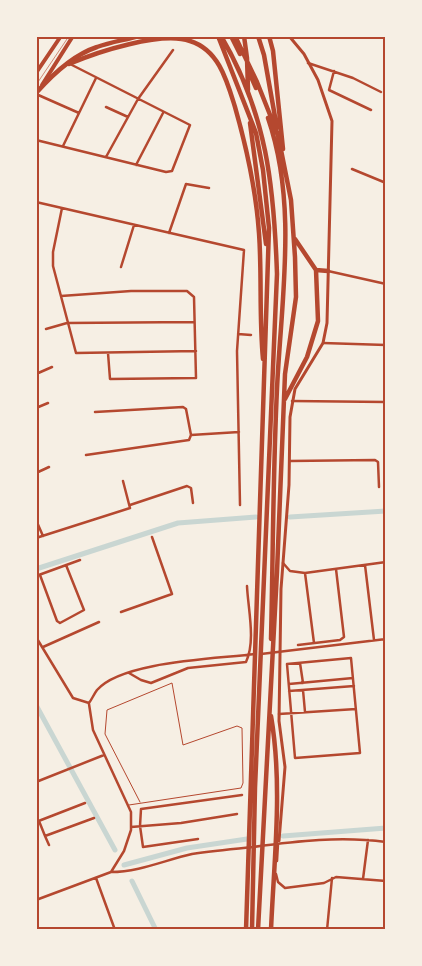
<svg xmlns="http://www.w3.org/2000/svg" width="422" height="966" font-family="Raleway,sans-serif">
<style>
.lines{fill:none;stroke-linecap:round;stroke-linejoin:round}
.canal{stroke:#c9d6d2;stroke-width:5}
.service{stroke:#b5482f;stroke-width:1}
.minor{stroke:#b5482f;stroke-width:2.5}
.tertiary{stroke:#b5482f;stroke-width:3}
.primary{stroke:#b5482f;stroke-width:4}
.trunk{stroke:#b5482f;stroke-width:4.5}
.motorway{stroke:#b5482f;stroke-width:4.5}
.rail{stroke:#cf8b77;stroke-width:1}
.neatline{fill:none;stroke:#b5482f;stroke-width:2}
</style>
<rect width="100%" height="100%" fill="#f6efe4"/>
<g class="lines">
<path class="canal" d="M 290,517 L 386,511
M 36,569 L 178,523 L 256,517
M 36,705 L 115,850
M 283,836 L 386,828
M 124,865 L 187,848 L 247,839
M 132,881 L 156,930"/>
<path class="service" d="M 129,805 L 241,788 L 243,783 L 242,728 L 237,726 L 183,745 L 172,683 L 107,710 L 105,734 L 140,802"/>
<path class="minor" d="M 308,63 L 353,78 L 381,92
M 334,71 L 329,90 L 371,110
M 36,94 L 79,113
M 106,107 L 128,117
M 36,140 L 166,172 L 172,171 L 190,125 L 70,64
M 63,146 L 96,78
M 106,157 L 138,99 L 173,50
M 136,165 L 163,113
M 352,169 L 386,183
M 36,202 L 244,250 L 237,351 L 240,505
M 62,208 L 53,252 L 53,266 L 76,353 L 196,351
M 169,233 L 186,184 L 209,188
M 121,267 L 134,225
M 328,271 L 386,284
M 61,296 L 131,291 L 187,291 L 194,297 L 196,378 L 110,379 L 108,353
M 46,329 L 67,323 L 194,322
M 238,334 L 251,335
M 323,343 L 386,345
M 36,374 L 52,367
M 292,401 L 386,402
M 36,408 L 48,403
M 95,412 L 183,407 L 186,409 L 191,435
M 86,455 L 189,440 L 191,435 L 239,432
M 290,461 L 375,460 L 378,462 L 379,487
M 36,473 L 49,467
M 130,505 L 187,486 L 191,488 L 193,503
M 36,520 L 43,536
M 36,538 L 130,508 L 123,481
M 283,563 L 290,571 L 305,573 L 386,562
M 365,565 L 374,640
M 305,573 L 314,643
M 40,575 L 57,621 L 60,623 L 84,610 L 66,565
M 36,576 L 80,560
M 121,612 L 172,594 L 152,537
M 36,637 L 73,698 L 89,703
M 384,639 L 386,659
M 298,645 L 340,640 L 344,637 L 336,569
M 43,647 L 99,622
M 261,654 L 386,639
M 351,658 L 360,753 L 295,758 L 287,664 Z
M 300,663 L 303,683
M 129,673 L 141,680 L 151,683 L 188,668 L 246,662 C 256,641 248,609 247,586
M 289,684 L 353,678
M 303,690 L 305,712
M 289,691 L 354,686
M 89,703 C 92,699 94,694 97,690 C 122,661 217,659 255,654
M 279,714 L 356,709
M 36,782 L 104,755
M 39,821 L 45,836 L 94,818
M 36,822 L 85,803
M 131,827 L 181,823 L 237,814
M 45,836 L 49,845
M 198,839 L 143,847 L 140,826 L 141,809 L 242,795
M 277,861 L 278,844
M 111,872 C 139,872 165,860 192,854 C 212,851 233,849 253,847 C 297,841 341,836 386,842
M 276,874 L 278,882 L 285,888 L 324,883 L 336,877 L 386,881
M 96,878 L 115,930
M 363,879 L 368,840
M 36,900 L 111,872 L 124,851 L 131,830 L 131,812 L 93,730 L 89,704
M 327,930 L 332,878"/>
<path class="tertiary" d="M 279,841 L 285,767 L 279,721 L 281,589 L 289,485 L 290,417 L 295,389 L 323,343 L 327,323 L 332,121 L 318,80 L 304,54 L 289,36"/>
<path class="primary" d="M 36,73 L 61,36
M 42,85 L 73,36"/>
<path class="trunk" d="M 37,92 C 53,74 73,55 97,47 C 110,42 125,40 139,36"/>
<path class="motorway" d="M 218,36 L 256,133 L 263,170 L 269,228 L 246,930
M 221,36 C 267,114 274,186 277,274 L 255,788 L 252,930
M 231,36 L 240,54
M 235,36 L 257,82 L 278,135 L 291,200 L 295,257 L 296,297 L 285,374 L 277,572 L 258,930
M 244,36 L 247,58 L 248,90
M 258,36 L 264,55 L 277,128
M 269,36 L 273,51 L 283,149
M 69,64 C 97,52 161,31 190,41 C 219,50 227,81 235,107 C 247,149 256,190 259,233 C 262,275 259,317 263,359
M 249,72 L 256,88
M 268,118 C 298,205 281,300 277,389 C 273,472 273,555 271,639
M 250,123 L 266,244
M 316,270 L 328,271
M 285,399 L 307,357 L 318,321 L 316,270 L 295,239
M 271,716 C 283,786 274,859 271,930"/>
<path class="rail" d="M 36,85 L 69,36"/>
</g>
<rect width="422" height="966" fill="none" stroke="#f6efe4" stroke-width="75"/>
<rect x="38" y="38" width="346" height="890" class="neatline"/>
</svg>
